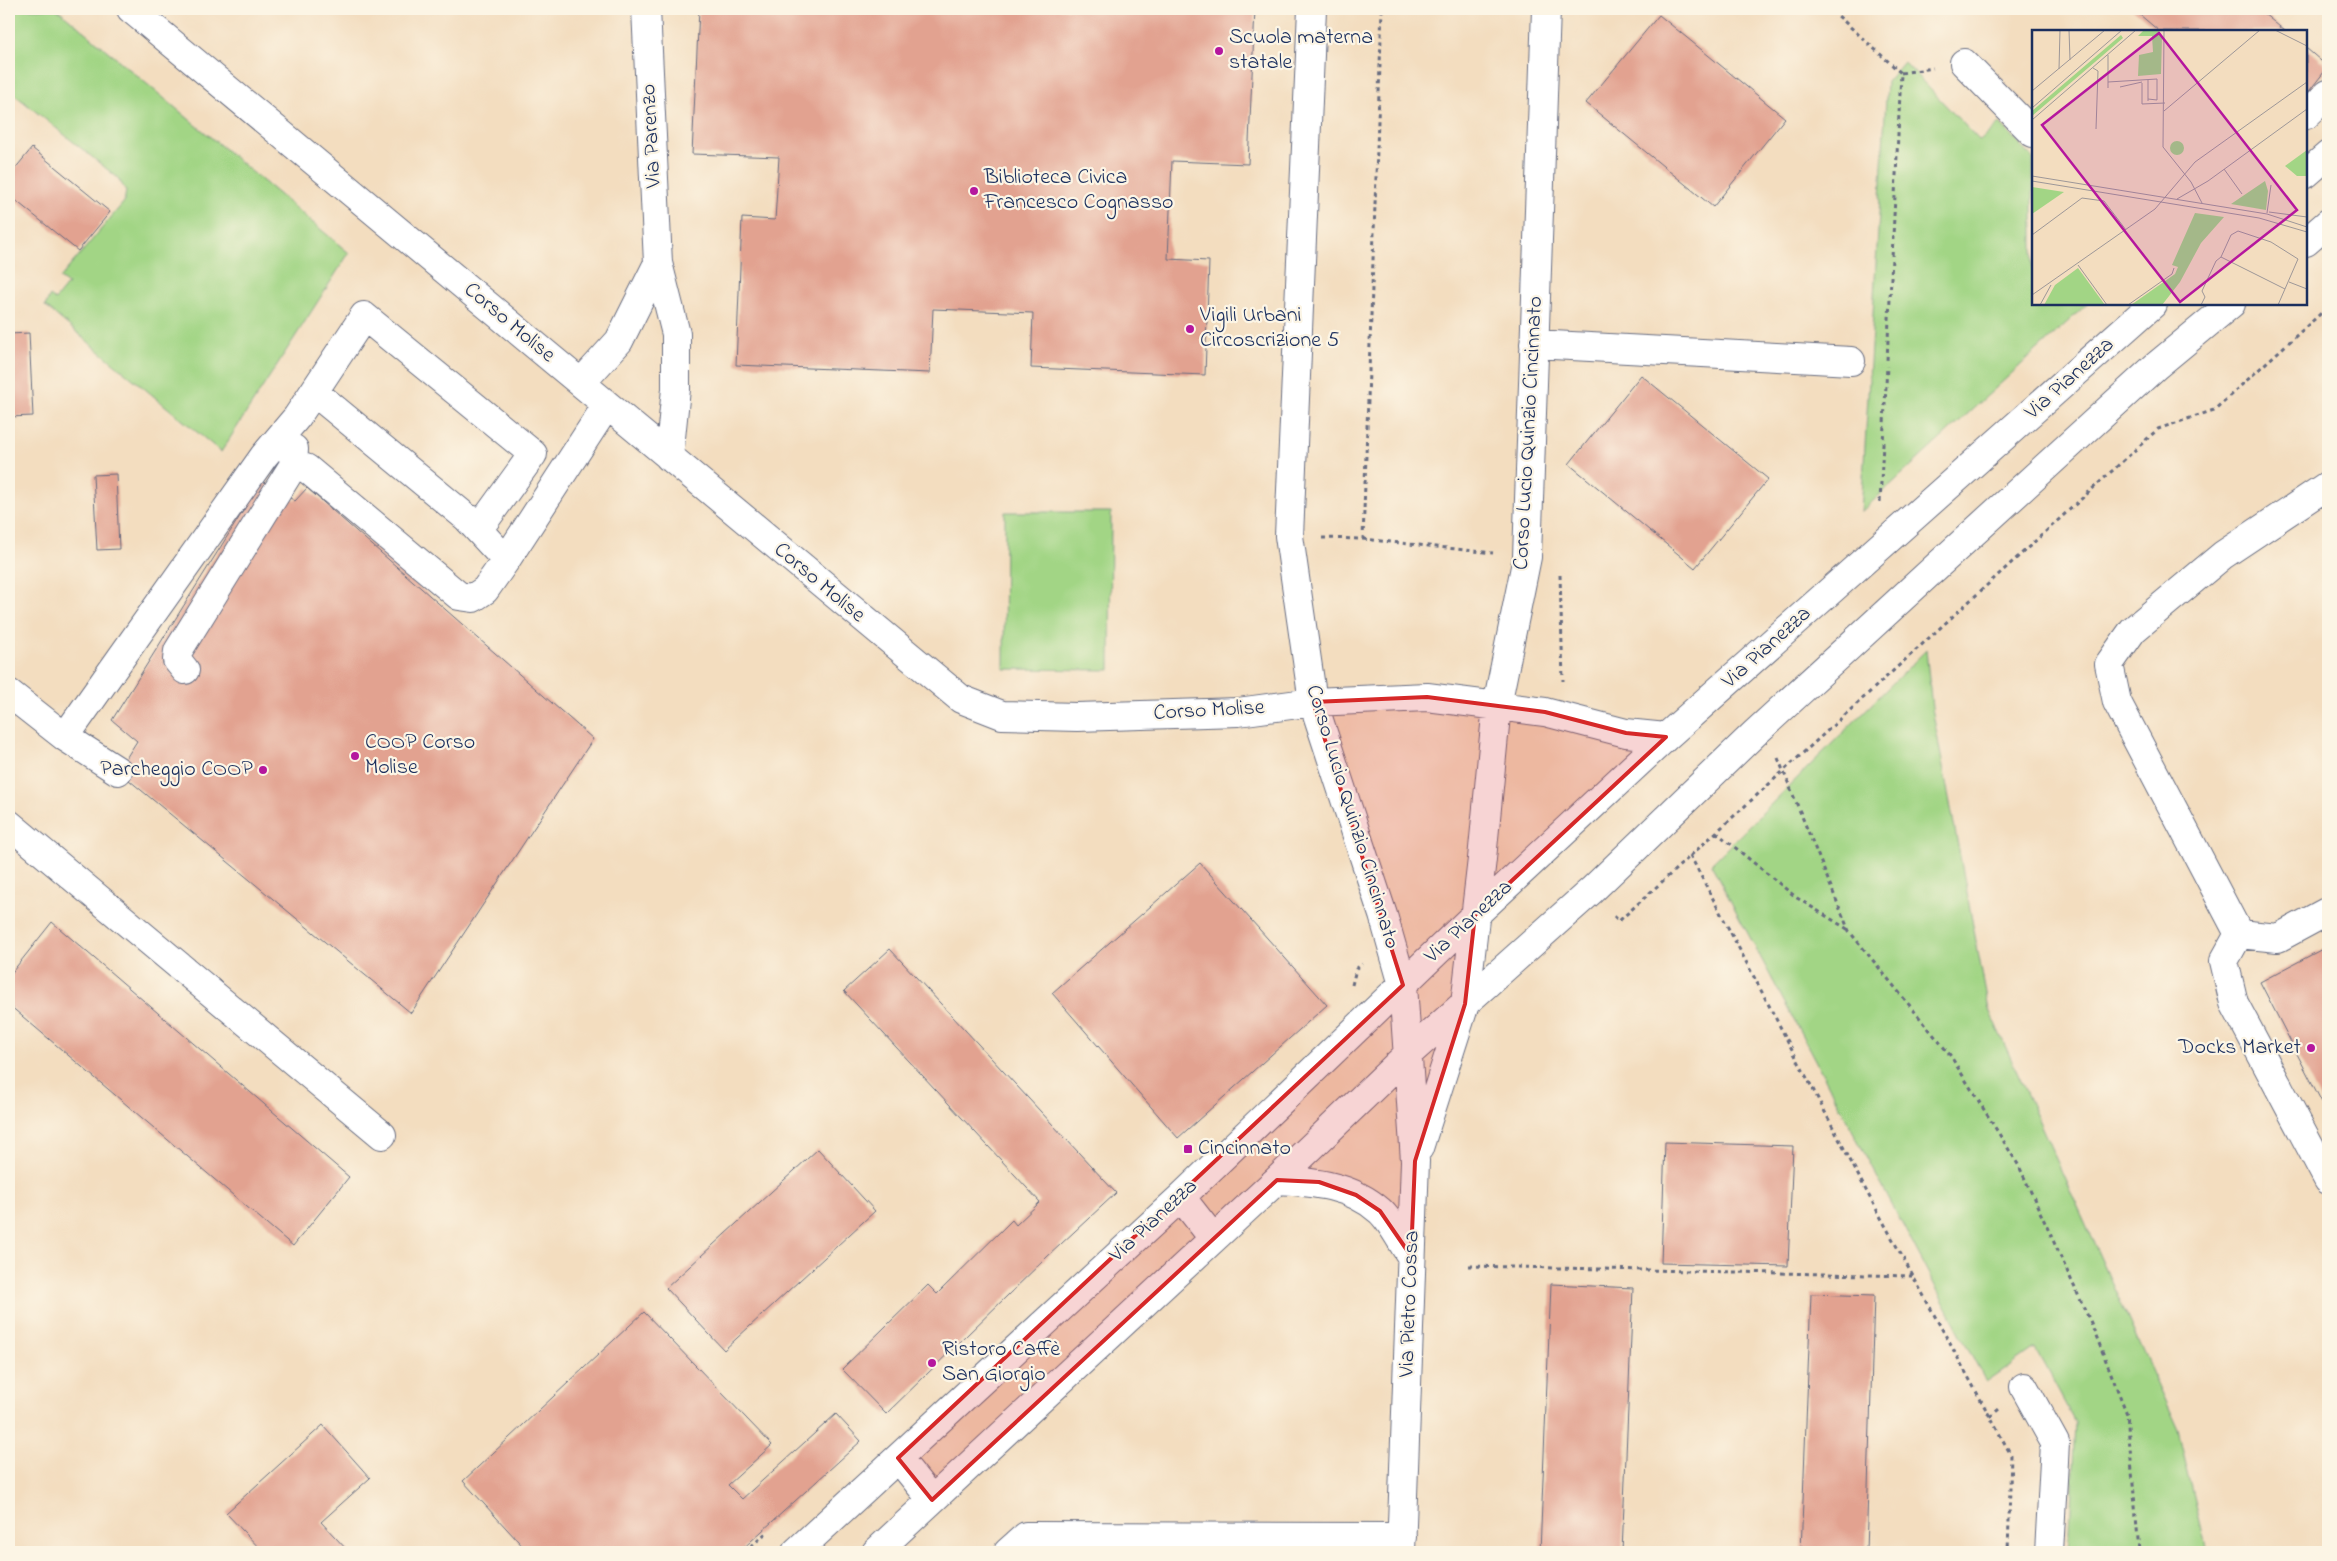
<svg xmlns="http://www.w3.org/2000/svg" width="2337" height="1561" font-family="'Indie Flower',sans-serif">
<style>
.green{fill:#a2d585;stroke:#5e8272}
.building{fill:#e2a290}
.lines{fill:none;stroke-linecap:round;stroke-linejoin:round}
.minor-casing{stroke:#676c80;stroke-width:30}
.path{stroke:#676c80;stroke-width:3;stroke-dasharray:4 4;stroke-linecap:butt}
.minor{stroke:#fff;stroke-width:28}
.marked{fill:#d62828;fill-opacity:0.2;stroke:#d62828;stroke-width:4;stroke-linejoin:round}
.poi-dot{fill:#b5179e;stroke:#fcf5e5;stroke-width:2}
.labels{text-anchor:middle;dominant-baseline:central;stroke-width:4.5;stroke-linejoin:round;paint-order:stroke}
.poi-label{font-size:22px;fill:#1b2f5e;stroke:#fcf5e5;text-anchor:start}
.street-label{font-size:22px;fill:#1b2f5e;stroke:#fcf5e5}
.inset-road{fill:none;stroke:#9d9798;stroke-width:1}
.view{fill:#b5179e;fill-opacity:0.15;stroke:#b5179e;stroke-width:2.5}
.inset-edge{fill:none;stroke:#1b2f5e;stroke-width:2.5}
</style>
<rect width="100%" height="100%" fill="#fcf5e5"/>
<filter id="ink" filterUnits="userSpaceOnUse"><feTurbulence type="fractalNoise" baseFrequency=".02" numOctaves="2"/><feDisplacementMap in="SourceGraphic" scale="10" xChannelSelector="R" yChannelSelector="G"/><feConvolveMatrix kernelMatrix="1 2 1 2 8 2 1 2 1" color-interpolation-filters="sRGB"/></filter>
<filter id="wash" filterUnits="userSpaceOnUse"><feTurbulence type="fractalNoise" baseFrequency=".0096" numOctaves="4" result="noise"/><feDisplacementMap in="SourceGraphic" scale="20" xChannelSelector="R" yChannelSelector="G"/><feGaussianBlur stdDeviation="1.12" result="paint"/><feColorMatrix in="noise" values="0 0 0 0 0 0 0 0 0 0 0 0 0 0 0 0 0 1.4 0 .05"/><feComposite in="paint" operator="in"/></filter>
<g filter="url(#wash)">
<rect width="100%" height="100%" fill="#f3ddbf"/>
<path class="green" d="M 9,9 L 56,9 L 61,12 L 349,253 L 221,452 L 45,306 L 50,296 L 55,300 L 68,284 L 60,278 L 124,202 L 126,191 L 118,178 L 9,90 Z
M 1904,62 L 1980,141 L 1999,123 L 2033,158 L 2033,304 L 2087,304 L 1861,512 L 1887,82 Z
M 1005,512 L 1111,512 L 1110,670 L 1004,669 Z
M 1926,650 L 1932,708 L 1989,1010 L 2178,1430 L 2207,1552 L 2069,1552 L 2075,1422 L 2035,1348 L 1986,1382 L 1711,864 Z"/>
<g id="blocks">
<path class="building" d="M 699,9 L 1255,9 L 1248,164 L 1172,161 L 1168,259 L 1209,261 L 1205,375 L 1031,368 L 1033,313 L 933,309 L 930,373 L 736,365 L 742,218 L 775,220 L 779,157 L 692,154 Z
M 2133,9 L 2258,9 L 2285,31 L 2159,31 Z
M 1659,15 L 1785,118 L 1713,207 L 1586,103 Z
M 2306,48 L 2328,67 L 2306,95 Z
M 32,148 L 110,212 L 78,251 L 9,195 L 9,176 Z
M 29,333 L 33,416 L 9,417 L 9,334 Z
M 1641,375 L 1768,479 L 1695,568 L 1569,464 Z
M 116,474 L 119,549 L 97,550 L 93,475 Z
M 262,481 L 295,501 L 307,488 L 593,739 L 411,1013 L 118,771 L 137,741 L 112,720 Z
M 1200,863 L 1327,1005 L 1178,1138 L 1052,993 Z
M 52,922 L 349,1177 L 293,1246 L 9,1005 L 9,976 Z
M 2328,946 L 2328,1114 L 2260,982 Z
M 890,949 L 1116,1193 L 1047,1257 L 886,1414 L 842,1369 L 928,1285 L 937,1294 L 1012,1220 L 1016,1225 L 1040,1202 L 844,991 Z
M 1665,1142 L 1793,1146 L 1788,1266 L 1661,1263 Z
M 818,1149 L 875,1211 L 724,1350 L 666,1288 Z
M 1551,1284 L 1633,1288 L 1622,1552 L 1540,1552 Z
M 1811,1294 L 1874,1296 L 1866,1552 L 1801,1552 Z
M 644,1312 L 772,1445 L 728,1485 L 742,1499 L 836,1414 L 861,1441 L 739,1552 L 528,1552 L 463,1481 Z
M 323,1425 L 370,1478 L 321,1522 L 349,1552 L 263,1552 L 226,1513 Z"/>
</g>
</g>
<g filter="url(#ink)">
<use href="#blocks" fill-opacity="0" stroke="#676c80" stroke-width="1"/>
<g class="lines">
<g class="minor-casing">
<path id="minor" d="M 131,9 L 961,699 L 1002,715 L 1077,717 L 1238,712 L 1313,702 L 1427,697 L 1545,712 L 1626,733 L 1666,737
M 646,9 L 658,263 L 676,334 L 676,389 L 669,457
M 1312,9 L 1289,536 L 1313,702 L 1383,915 L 1403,985 L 1415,1161 L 1401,1552
M 1964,63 L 2033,133
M 2306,115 L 2328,94
M 2306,174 L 2328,155
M 2306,242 L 2328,223
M 1534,344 L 1851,361
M 581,383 L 619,341 L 658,263
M 314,392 L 467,518 L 506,560
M 293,466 L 306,468 L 459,596 L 473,598 L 485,590 L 506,560 L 607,405
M 185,670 L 177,660 L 178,651 L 293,466 L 294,449
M 9,693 L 65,737 L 118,771
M 65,737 L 264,456 L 297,417 L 364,316 L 533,454 L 486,519 L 476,521 L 467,518
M 9,824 L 382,1135
M 2239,934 L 2117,702 L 2109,664 L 2133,630 L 2223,555 L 2328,485
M 2239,934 L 2224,961 L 2234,1003 L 2328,1180
M 2239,934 L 2278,938 L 2328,911
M 1419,1148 L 1465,1004 L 1482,859 L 1497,705 L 1527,557 L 1546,9
M 1277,1180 C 1313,1182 1351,1185 1380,1211 C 1392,1222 1401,1242 1411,1256
M 1181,1197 L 1213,1238
M 2024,1387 L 2055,1443 L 2049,1552
M 898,1458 L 932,1500
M 796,1552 L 1181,1197 L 1475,915 L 1666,737 L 2153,304
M 876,1552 L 1277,1180 L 1407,1055 L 1592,890 L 1754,734 L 1925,577 L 2156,366 L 2231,304
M 1008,1552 L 1026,1536 L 1402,1537"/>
</g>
<path class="path" d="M 1836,9 L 1836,14 L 1901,73 L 1887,360
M 1901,73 L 1933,68
M 1880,502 L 1887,366
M 1322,538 L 1363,539 L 1382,9
M 1363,539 L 1493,553
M 1560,575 L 1563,681
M 1778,758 L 1849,931 L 1950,1055 L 2019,1166 L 2091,1323 L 2127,1414 L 2139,1552
M 1716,832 L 1797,898 L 1849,930
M 1690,855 L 1869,1196 L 2011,1455 L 2008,1552
M 1614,916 L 1619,921 L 2158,429 L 2214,410 L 2328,307
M 1352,985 L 1356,969 L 1362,964
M 1469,1266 L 1912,1276
M 1990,1417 L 1999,1409
M 745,1552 L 767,1532"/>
<use href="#minor" class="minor"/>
</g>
</g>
<path class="marked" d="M 1427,697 L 1545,712 L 1626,733 L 1666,737 L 1475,915 L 1465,1004 L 1415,1161 L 1411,1256 L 1380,1211 L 1356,1195 L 1319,1182 L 1277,1180 L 932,1500 L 898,1458 L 1403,985 L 1313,702 Z"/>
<g class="poi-dot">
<circle cx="1219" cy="51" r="5"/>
<circle cx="974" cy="191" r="5"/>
<circle cx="1190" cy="329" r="5"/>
<circle cx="355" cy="756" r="5"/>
<circle cx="263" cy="770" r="5"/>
<circle cx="2311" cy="1048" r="5"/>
<rect x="1183" y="1144" width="10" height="10" rx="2.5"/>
<circle cx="932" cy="1363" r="5"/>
</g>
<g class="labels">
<g class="poi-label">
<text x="1229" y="38">Scuola materna<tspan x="1229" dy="25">statale</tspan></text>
<text x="984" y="178">Biblioteca Civica<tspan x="984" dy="25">Francesco Cognasso</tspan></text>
<text x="1200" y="316">Vigili Urbani<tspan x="1200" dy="25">Circoscrizione 5</tspan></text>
<text x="365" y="743">COOP Corso<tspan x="365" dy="25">Molise</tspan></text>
<text x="253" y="770" text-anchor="end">Parcheggio COOP</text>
<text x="2301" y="1048" text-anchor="end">Docks Market</text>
<text x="1198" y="1149">Cincinnato</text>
<text x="942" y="1350">Ristoro Caffè<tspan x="942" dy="25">San Giorgio</tspan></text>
</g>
<g class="street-label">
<text transform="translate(652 136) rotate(-93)">Via Parenzo</text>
<text transform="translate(509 323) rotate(40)">Corso Molise</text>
<text transform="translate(2070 379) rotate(-42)">Via Pianezza</text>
<text transform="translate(1529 433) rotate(-87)">Corso Lucio Quinzio Cincinnato</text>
<text transform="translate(819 583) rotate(40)">Corso Molise</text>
<text transform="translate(1767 648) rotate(-42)">Via Pianezza</text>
<text transform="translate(1209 711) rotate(-3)">Corso Molise</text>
<text transform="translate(1352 817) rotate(73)">Corso Lucio Quinzio Cincinnato</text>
<text transform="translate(1469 922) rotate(-43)">Via Pianezza</text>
<text transform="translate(1154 1221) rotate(-43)">Via Pianezza</text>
<text transform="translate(1410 1304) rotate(-88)">Via Pietro Cossa</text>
</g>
</g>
<g transform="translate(2032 30)">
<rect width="275" height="275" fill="#f3ddbf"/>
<path d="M 112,0 L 126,0 L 130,6 L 129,44 L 106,46 L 107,25 L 121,22 L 120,6 L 106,6 ZM 89,5 L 91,8 L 0,86 L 0,81 ZM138 118a7 7 0 1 1 14 0a7 7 0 1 1-14 0ZM 275,120 L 275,146 L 265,146 L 253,136 ZM 233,151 L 236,161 L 234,180 L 199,174 ZM 0,157 L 32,162 L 0,184 ZM 163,183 L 192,187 L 169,213 L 148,252 L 130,275 L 99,275 L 143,244 L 146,237 L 140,235 ZM 46,238 L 73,275 L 12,275 L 23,255 Z" fill="#a2d585"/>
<path class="inset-road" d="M 37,0 L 38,30M 132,0 L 131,117 L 159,152 L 170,173M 243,0 L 275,16M 76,25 L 76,58M 61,38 L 66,41 L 64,99M 27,39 L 28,0M 76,52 L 125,49 L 125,70 L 116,69M 110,53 L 110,74 L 133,73M 88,57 L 110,52M 0,61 L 73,0M 116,71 L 116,50M 0,78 L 90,0M 132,81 L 228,0M 0,90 L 104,0M 192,139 L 210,164M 0,146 L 235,184 L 275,197M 0,151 L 227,188 L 275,202M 145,169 L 176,151 L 275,79M 237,182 L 275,187M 235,183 L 239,155M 0,205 L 50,168 L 72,171 L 94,200M 189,227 L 253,259M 46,235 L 75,275M 257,252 L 275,259M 0,265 L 123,179 L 163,132 L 275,52M 8,275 L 19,255M 96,275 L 140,244 L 142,238M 169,275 L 173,267 L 170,261 L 184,231 L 189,227 L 199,205 L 206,201 L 239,212 L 266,229 L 246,275"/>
<path class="view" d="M 127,3 L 265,180 L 148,272 L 10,95 Z"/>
<rect width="275" height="275" class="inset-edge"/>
</g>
<rect width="2337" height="1561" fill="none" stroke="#fcf5e5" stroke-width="30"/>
</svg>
